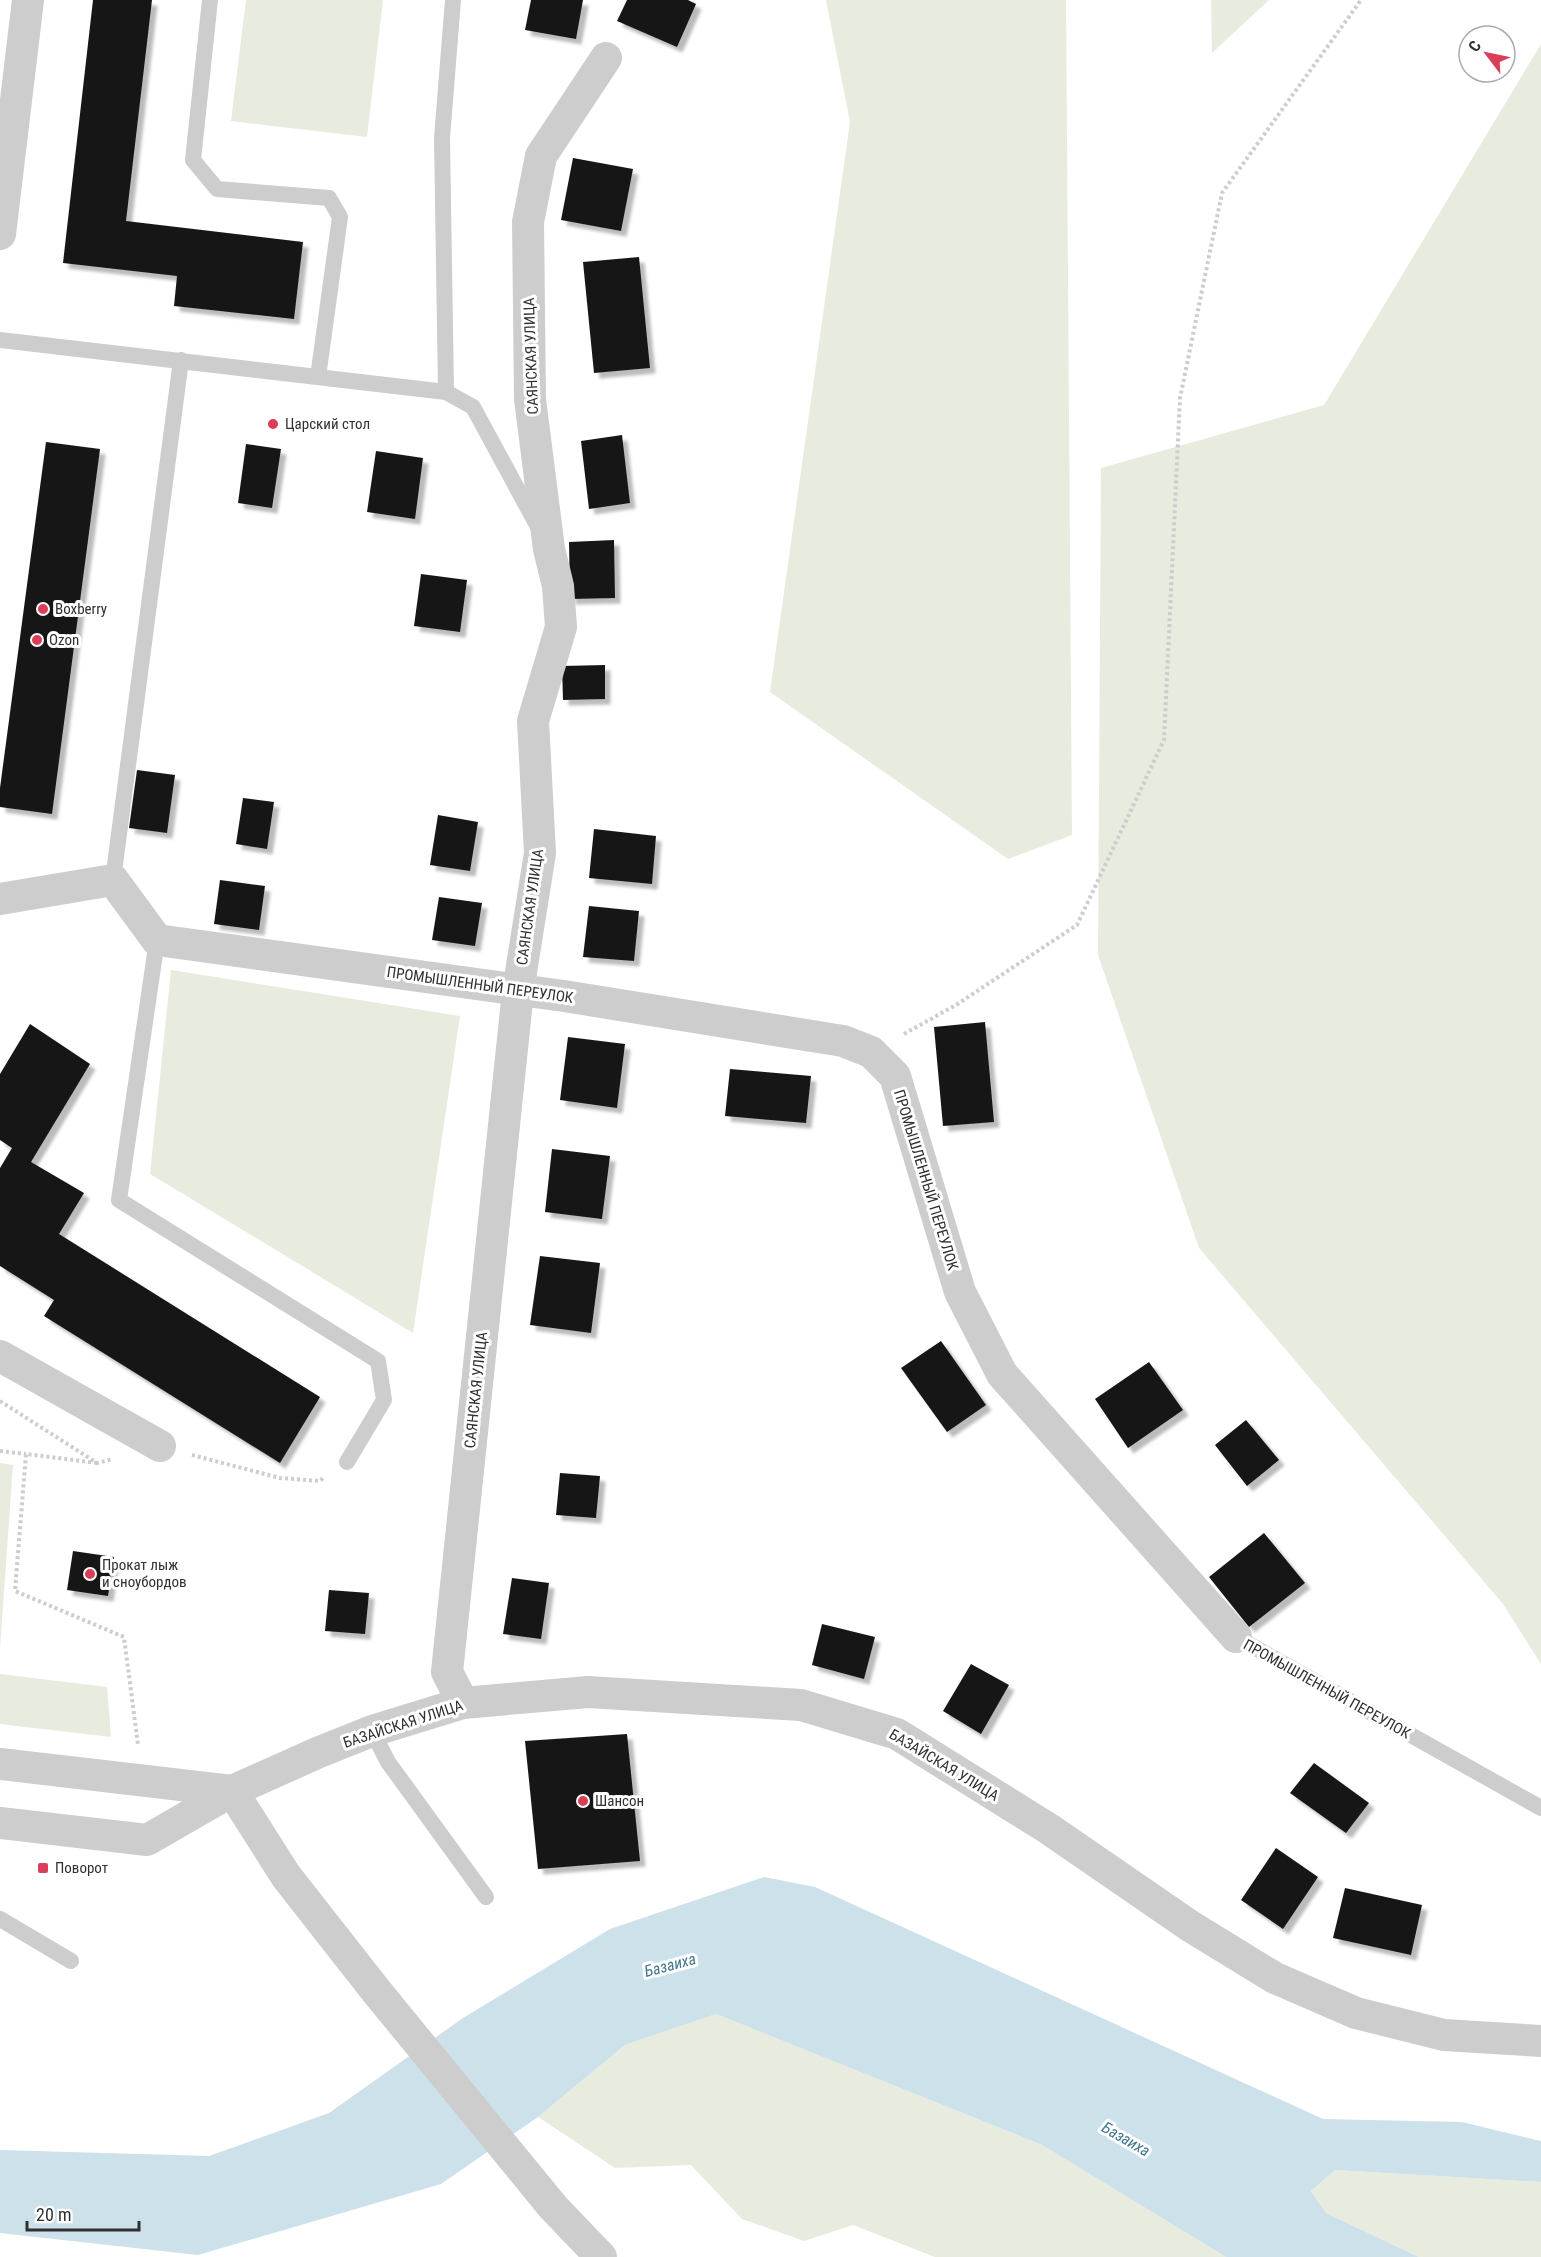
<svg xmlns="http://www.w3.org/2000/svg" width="1541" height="2257" font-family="'Roboto Condensed',sans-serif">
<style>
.green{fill:#e7ecdf}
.water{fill:#cce1ea}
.building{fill:#171717;filter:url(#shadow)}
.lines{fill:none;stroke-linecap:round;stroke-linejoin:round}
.path{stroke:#cdcdcd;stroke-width:4;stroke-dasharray:3 3;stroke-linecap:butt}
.service{stroke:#cdcdcd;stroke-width:16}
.minor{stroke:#cdcdcd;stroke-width:32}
.poi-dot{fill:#d93f58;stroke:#fff;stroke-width:2}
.labels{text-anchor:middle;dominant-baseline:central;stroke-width:6;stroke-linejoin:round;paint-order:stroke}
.street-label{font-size:15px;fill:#303030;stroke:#fff}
.poi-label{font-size:15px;fill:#303030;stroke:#fff;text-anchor:start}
.water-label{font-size:16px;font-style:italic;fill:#43778d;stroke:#fff}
</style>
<defs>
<filter id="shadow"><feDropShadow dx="5.5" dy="5.5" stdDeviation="1.5" flood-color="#0004"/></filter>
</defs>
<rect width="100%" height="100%" fill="#fff"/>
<path class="green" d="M 246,0 L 383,0 L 367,137 L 231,121 Z
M 826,0 L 1066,0 L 1072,835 L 1008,859 L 770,692 L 850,122 Z
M 1211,0 L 1269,0 L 1212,53 Z
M 1541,44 L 1541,1664 L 1503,1604 L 1199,1248 L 1098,955 L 1101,468 L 1324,405 Z
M 171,970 L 460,1016 L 413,1333 L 150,1174 Z
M 0,1463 L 13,1465 L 0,1648 Z
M 0,1674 L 107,1687 L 111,1737 L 0,1724 Z
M 716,2014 L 1042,2145 L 1226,2257 L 935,2257 L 853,2225 L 804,2241 L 742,2219 L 691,2165 L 615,2168 L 538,2117 L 625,2045 Z
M 1335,2170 L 1541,2182 L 1541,2257 L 1419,2257 L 1326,2213 L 1311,2191 Z"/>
<path class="water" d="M 764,1877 L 815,1887 L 1323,2119 L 1462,2122 L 1541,2141 L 1541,2182 L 1335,2170 L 1311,2191 L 1326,2213 L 1419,2257 L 1226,2257 L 1042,2145 L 716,2014 L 625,2045 L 538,2117 L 441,2184 L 198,2255 L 0,2233 L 0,2150 L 209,2156 L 329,2113 L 463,2018 L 610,1929 Z"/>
<path class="building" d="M 93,0 L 152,0 L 126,221 L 303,242 L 294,319 L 174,306 L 177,276 L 63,263 Z
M 531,0 L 583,0 L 576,39 L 525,30 Z
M 627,0 L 688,0 L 696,4 L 677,47 L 617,21 Z
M 573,158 L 633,169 L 621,231 L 561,220 Z
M 639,257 L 650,368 L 594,373 L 583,262 Z
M 622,435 L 630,503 L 589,509 L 581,441 Z
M 46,442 L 100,449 L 52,814 L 0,807 L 0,788 Z
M 246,444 L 281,449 L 272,508 L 238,503 Z
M 376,451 L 423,458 L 415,519 L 367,512 Z
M 614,540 L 615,598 L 570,599 L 569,542 Z
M 421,574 L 467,580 L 460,632 L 414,626 Z
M 605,665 L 605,699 L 563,700 L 562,666 Z
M 137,770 L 175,775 L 167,833 L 129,828 Z
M 243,798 L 274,802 L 267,849 L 236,844 Z
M 438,815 L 478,822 L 470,871 L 430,865 Z
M 594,829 L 656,836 L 652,884 L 589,878 Z
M 220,880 L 265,886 L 259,930 L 214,924 Z
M 439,897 L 482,903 L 475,946 L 432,940 Z
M 589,906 L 639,911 L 634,961 L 583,957 Z
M 985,1022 L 994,1122 L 943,1126 L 934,1027 Z
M 30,1024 L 90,1064 L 31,1162 L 84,1193 L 59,1234 L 320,1397 L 280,1463 L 44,1316 L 54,1300 L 0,1266 L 0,1168 L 12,1148 L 0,1140 L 0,1074 Z
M 568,1037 L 625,1044 L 617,1108 L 560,1100 Z
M 730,1069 L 811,1076 L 806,1123 L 725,1116 Z
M 552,1149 L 610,1156 L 602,1219 L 545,1212 Z
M 540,1256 L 600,1263 L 591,1333 L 530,1325 Z
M 941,1341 L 986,1405 L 947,1432 L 901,1368 Z
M 1149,1362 L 1183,1410 L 1128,1448 L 1095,1399 Z
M 1246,1420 L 1279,1460 L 1247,1486 L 1215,1445 Z
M 560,1473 L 600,1476 L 596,1518 L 556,1515 Z
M 1264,1533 L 1305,1583 L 1249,1627 L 1209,1577 Z
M 73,1551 L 114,1557 L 108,1596 L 67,1590 Z
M 512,1578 L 549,1583 L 541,1639 L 503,1634 Z
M 329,1590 L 369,1593 L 365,1634 L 325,1631 Z
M 822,1624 L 875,1637 L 864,1679 L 812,1665 Z
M 971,1664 L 1009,1685 L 981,1734 L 943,1711 Z
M 627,1734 L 640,1861 L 538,1869 L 525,1741 Z
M 1314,1763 L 1369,1803 L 1346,1833 L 1290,1793 Z
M 1276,1848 L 1318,1877 L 1283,1929 L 1241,1900 Z
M 1345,1888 L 1422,1905 L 1411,1955 L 1333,1938 Z"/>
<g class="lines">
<path class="path" d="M 904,1034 L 956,1005 L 1077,925 L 1164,740 L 1180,398 L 1222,193 L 1361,0
M 0,1401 L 97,1463 L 113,1459
M 0,1451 L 26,1454
M 192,1455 L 280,1478 L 320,1481 L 324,1477
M 97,1463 L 26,1454 L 15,1591 L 124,1637 L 138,1745"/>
<path class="service" d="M 210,0 L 193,160 L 217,189 L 329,198 L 340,217 L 318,377
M 453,0 L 442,138 L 446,392 L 473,407 L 538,527
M 0,340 L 446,392
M 113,880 L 181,360
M 157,940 L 119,1200 L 378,1361 L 384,1400 L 347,1462
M 1236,1637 L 1541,1808
M 372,1731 L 388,1762 L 486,1897
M 0,1919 L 71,1961"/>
<path class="minor" d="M 0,234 L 28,0
M 0,899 L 113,880 L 157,940 L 564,996 L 843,1041 L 871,1052 L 895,1076 L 960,1292 L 1002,1374 L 1236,1637
M 0,1356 L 160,1446
M 463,1703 L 447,1672 L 518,991 L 540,853 L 533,721 L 561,627 L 558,586 L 549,549 L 530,399 L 528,222 L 541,156 L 606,58
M 0,1764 L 232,1791
M 232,1791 L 286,1876 L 377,1992 L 553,2207 L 601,2257
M 0,1823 L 147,1840 L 232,1791 L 317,1753 L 372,1731 L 463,1703 L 588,1692 L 801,1705 L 897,1734 L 1049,1829 L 1190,1926 L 1275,1978 L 1356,2013 L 1444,2035 L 1541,2041"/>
</g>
<g class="poi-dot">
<circle cx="273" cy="424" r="6"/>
<circle cx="43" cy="609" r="6"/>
<circle cx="37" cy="640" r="6"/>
<circle cx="90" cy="1574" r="6"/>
<circle cx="583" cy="1801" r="6"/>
<rect x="37" y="1862" width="12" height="12" rx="3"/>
</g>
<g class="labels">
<g class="street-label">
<text transform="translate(531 356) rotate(-92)">САЯНСКАЯ УЛИЦА</text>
<text transform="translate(530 907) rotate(-82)">САЯНСКАЯ УЛИЦА</text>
<text transform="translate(480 985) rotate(8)">ПРОМЫШЛЕННЫЙ ПЕРЕУЛОК</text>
<text transform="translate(926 1180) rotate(73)">ПРОМЫШЛЕННЫЙ ПЕРЕУЛОК</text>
<text transform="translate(476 1390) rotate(-84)">САЯНСКАЯ УЛИЦА</text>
<text transform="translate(1327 1689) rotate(29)">ПРОМЫШЛЕННЫЙ ПЕРЕУЛОК</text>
<text transform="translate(403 1724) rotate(-18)">БАЗАЙСКАЯ УЛИЦА</text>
<text transform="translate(944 1765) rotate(31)">БАЗАЙСКАЯ УЛИЦА</text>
</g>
<g class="poi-label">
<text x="285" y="424">Царский стол</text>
<text x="55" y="609">Boxberry</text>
<text x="49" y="640">Ozon</text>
<text x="102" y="1565">Прокат лыж<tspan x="102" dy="17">и сноубордов</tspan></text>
<text x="595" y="1801">Шансон</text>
<text x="55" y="1868">Поворот</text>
</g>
<g class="water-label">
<text transform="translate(670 1965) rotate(-15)">Базаиха</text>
<text transform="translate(1126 2139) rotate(30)">Базаиха</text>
</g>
</g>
<g transform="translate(1487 54) rotate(302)"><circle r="28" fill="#ffffff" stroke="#acacac" stroke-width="1.5"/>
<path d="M0-4.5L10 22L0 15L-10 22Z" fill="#d93f58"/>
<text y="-9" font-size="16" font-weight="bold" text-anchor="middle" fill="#303030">С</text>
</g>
<path d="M27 2221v9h112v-9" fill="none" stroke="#303030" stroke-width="3"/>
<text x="36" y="2221" font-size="18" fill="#303030" stroke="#ffffff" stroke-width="4.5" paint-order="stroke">20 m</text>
</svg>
